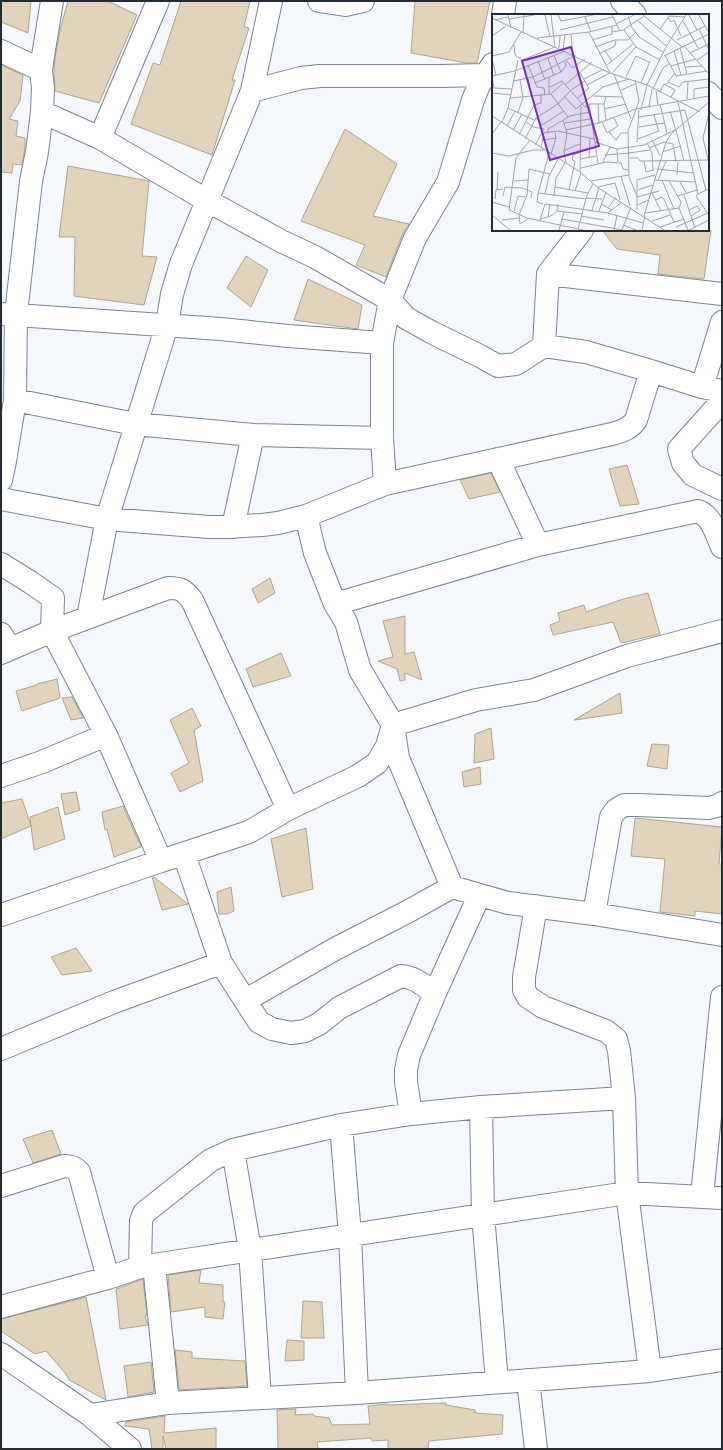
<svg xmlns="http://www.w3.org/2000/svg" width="723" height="1450" font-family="Roboto,sans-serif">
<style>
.building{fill:#e1d3bc;stroke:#b2a48f}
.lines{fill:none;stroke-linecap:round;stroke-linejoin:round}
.minor-casing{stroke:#788599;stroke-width:24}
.minor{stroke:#fff;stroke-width:22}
.inset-road{fill:none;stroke:#a1a5ac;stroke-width:1}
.view{fill:#7b2cbf;fill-opacity:0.15;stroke:#7b2cbf;stroke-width:2}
.inset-edge{fill:none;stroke:#252b33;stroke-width:2}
</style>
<rect width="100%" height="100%" fill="#f4f7fc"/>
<path class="building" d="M 1,1 L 31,1 L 28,33 L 1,22 Z
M 68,1 L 108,1 L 137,15 L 99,103 L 55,91 L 54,70 L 55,58 L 60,30 Z
M 181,1 L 250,1 L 244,27 L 249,28 L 232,80 L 235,80 L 212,155 L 131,124 L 153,63 L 160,65 Z
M 415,1 L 490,1 L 477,63 L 466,63 L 411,53 Z
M 1,65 L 23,75 L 20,101 L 9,119 L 18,121 L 16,136 L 25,138 L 25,148 L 22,165 L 13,164 L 12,173 L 1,172 Z
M 345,129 L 397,164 L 373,216 L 409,224 L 403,233 L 386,277 L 356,265 L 365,245 L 301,221 Z
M 68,166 L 149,181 L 142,256 L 157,257 L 144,305 L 74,296 L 75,237 L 59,237 Z
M 602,230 L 711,230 L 704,279 L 658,274 L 660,255 L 617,249 Z
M 246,256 L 268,270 L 251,307 L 227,288 Z
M 308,279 L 362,305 L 358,329 L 294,320 Z
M 627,465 L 639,504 L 620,506 L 609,469 Z
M 491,473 L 500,492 L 469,499 L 460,480 Z
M 270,578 L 275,593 L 258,603 L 252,589 Z
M 648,593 L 660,634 L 621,643 L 613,622 L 553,635 L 550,625 L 560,621 L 558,613 L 584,605 L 586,612 L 623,599 Z
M 405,616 L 405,654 L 414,652 L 422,680 L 405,673 L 405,680 L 400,681 L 397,669 L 378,661 L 393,657 L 383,621 Z
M 281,653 L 291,676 L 253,687 L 246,669 Z
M 57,679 L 60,698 L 22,711 L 16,691 L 37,685 L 37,684 Z
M 620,693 L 622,713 L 575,720 L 574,720 Z
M 72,697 L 83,718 L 71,720 L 62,698 Z
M 192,708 L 201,726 L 194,730 L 203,781 L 180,792 L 171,773 L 189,763 L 170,720 Z
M 491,728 L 494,759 L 474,763 L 475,734 Z
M 652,744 L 669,745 L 667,769 L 647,766 Z
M 480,767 L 481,784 L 464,787 L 462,772 Z
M 76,792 L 80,810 L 65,815 L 61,794 Z
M 22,799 L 31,826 L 1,839 L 1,803 Z
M 123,806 L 141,847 L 114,857 L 107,829 L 105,830 L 102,812 Z
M 58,807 L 65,839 L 34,850 L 30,817 Z
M 635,818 L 722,827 L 719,864 L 722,864 L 722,914 L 695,911 L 695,916 L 660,912 L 665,859 L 631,856 Z
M 306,828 L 313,889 L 282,897 L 271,839 Z
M 152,877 L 154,877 L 188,904 L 162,910 Z
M 231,887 L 234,911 L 227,914 L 219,914 L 217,892 Z
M 76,948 L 92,971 L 62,975 L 51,957 Z
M 52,1130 L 61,1154 L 33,1163 L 23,1139 Z
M 201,1270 L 199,1283 L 223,1285 L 223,1302 L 225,1302 L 223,1319 L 205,1317 L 205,1307 L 171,1312 L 168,1275 Z
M 143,1279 L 147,1315 L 145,1316 L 148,1325 L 120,1329 L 116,1289 Z
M 86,1297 L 106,1400 L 69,1380 L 66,1374 L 46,1351 L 35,1354 L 1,1331 L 1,1319 Z
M 303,1301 L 322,1302 L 324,1338 L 301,1338 Z
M 287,1340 L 304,1341 L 304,1360 L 285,1361 Z
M 175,1350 L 192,1352 L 192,1358 L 245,1361 L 247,1386 L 179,1390 Z
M 151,1362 L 154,1392 L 128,1397 L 124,1366 Z
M 446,1403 L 446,1405 L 475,1410 L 475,1413 L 503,1415 L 502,1434 L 429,1441 L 428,1449 L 388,1449 L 388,1440 L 372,1441 L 371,1438 L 317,1442 L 318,1449 L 278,1449 L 277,1410 L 296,1409 L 295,1415 L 313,1414 L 314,1416 L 329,1418 L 332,1425 L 370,1424 L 368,1406 L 387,1404 L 387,1405 Z
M 165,1416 L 164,1433 L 216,1428 L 216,1449 L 166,1449 L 163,1436 L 163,1449 L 152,1449 L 149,1429 L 125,1426 L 126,1422 Z"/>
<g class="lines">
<g class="minor-casing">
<path id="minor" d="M 319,1 L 345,5 L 363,1
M 622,1 L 635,15
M 503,15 L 505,1
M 1,51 L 41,70
M 252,91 L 301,78 L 320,76 L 441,76 L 485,75
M 708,93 L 722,108
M 42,112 L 100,138 L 206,200 L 281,241 L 315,257 L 390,300 L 406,318 L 433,333 L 480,356 L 498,366 L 516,364 L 544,346 L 586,352 L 651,371 L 702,387 L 722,391
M 100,138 L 158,1
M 548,274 L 722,294
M 1,314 L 221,329 L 288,336 L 382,343
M 544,346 L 548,274 L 582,230
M 702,387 L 722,322
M 15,400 L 135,424 L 253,435 L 382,438
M 722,401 L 679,449 L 683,463 L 693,475 L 722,489
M 498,459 L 538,545
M 1,480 L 5,461 L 15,400 L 16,314 L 31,181 L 37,152 L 42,112 L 43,88 L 41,70 L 43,56 L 52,1
M 385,484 L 382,438 L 382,343 L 390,300 L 415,238 L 448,182 L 473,100 L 479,85 L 493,64
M 1,499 L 107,519 L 209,527 L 227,527 L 262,525 L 278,523 L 306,516 L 385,484 L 612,434 C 622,431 630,429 636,420 L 651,371
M 306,516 L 315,553 L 335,604 L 346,622 L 360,670 L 393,725 L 398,758 L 452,887
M 233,527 L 253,435
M 1,564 L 30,582 L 53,598 L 52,631 L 106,735 L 161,861 L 249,832 L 288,809 L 358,776 L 377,763 L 387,746 L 393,725 L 476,700 L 534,690 L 627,656 L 722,631
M 335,604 L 538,545 L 698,511 C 712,516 716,534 722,547
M 88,617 L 107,519 L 167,325 L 172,294 L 181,264 L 252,91 L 271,1
M 1,634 L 10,649
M 1,653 L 52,631 L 168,588 C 181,588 184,590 192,600 L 288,809
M 1,776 L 42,762 L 106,735
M 184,854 L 221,963 L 259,1022 L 272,1029 L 291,1033 L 305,1031 L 319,1024 L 339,1008 L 401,976 C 415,977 424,986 435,993
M 536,906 L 524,977 L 524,990 L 528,997 L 543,1007 L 606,1031 L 616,1039 L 619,1051 L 624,1098 L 627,1193 L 650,1371
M 594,914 L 611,817 L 616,810 L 624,805 L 638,805 L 709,808 L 720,805 L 722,803
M 1,915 L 161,861
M 246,1000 L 335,949 L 409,911 L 452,887 L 508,903 L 594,914 L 722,935
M 1,1049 L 114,1002 L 221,963
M 481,1107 L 483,1215 L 497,1382
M 411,1114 L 406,1082 L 406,1070 L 409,1055 L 435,993 L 479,896
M 341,1125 L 350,1235 L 357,1393
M 233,1150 L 250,1250 L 260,1398
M 1,1186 L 64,1166 C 71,1166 74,1167 79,1172 L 108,1278
M 702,1196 L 722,997
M 154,1265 L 168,1403
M 140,1267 L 141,1221 L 144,1213 L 211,1160 L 233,1150 L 341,1125 L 411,1114 L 481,1107 L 624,1098
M 1,1307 L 108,1278 L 140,1267 L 627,1193 L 722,1198
M 1,1354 L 90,1415 L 130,1449
M 528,1380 L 536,1449
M 90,1415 L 168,1403 L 357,1393 L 650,1371 L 722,1360"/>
</g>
<use href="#minor" class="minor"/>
</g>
<g transform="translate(492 14)">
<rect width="217" height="217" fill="#f4f7fc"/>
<path class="inset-road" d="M 16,1 L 19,14M 53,1 L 58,23M 66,1 L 69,7 L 101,1M 120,1 L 128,17M 151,1 L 190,33M 197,1 L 205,16M 207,1 L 217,19M 93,3 L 99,18M 0,4 L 118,59 L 155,71 L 208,98M 137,4 L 139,12 L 147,23 L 171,38M 176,4 L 179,8 L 182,6 L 189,22M 17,5 L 42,1M 3,6 L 16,3M 146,7 L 174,32M 191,7 L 206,34M 124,10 L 142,1M 168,15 L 177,2 L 193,3M 207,15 L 217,36M 68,16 L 121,3M 132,16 L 144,33 L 168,46M 120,18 L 131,16 L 152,2M 31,19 L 32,1M 79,21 L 81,40M 0,22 L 14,12M 45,24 L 97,18 L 125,11M 100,26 L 120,20 L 120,13M 185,26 L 213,12M 22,31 L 23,41 L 30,46 L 63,33 L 59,1M 192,32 L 217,60M 103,33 L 123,26 L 136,26 L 143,19M 67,34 L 68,22M 188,34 L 195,60M 71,36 L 73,21M 113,37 L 120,47M 182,37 L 189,61M 198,39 L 217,30M 107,40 L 123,32 L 124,26M 173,41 L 184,62 L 215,57M 0,42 L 17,38 L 29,18M 62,42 L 69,58M 172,42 L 217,20M 56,44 L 62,62M 0,45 L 4,61M 205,46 L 217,38M 46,47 L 53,66M 75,47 L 80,54 L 93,45M 36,51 L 45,73 L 52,74 L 53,81M 115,51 L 141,30M 179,52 L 204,45M 194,53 L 210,52M 120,59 L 144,33M 122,60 L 139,105M 0,62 L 23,57 L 73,37M 0,63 L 2,74 L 20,75M 134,63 L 144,42 L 157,48M 36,64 L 39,82M 92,65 L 112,55M 143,66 L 147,87 L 136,117 L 137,163 L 145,182M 21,67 L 41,63 L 84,41M 176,68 L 187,73 L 191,68 L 217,65M 43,69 L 69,58 L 74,52 L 73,48M 149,69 L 158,47M 73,71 L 100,48M 95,71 L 118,59 L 97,18M 174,71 L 182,60M 58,73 L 70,67 L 92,92 L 97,94M 161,75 L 171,54 L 178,49M 79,76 L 93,67M 129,76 L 143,70M 164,77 L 166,91M 168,78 L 172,70 L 183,76 L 179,83M 0,79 L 19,81M 57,80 L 57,64M 59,80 L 76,103M 72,82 L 84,95 L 111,73 L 137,65M 101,82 L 131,83M 19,84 L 59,80 L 71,69M 86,84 L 97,74 L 88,59M 202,84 L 202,75 L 217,73M 195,85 L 196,68M 186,88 L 206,180 L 204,182 L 217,201M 97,90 L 106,149M 97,90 L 112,90M 106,90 L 107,109M 168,90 L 175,119M 157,93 L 160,75M 16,94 L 42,106M 112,95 L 134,90M 149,96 L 155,71 L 174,33 L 194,1M 178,97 L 184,117M 26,98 L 31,84 L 28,66M 217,99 L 211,124 L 217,150M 162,101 L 167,118M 0,102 L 88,158 L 105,173 L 172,216M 147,103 L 193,96 L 214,176M 44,104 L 50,111 L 72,97M 71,106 L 75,119 L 72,138 L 74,149M 114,106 L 112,90 L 114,83M 10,108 L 16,94 L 26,46M 34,108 L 41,113 L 52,115 L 43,131M 110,108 L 115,119 L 126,112 L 122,104M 73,109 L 98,105M 15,112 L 23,97M 147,113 L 172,109M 21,116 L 30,100M 74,116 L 107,109 L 144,95 L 217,82M 184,116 L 192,147M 117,118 L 124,126 L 129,119 L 136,119M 50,119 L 66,117 L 102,125M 56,119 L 56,115 L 78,102 L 98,98M 0,120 L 9,108M 27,121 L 42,91 L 49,89 L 49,81M 33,125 L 44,104 L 66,90 L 78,77M 146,125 L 167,117M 51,126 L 64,124M 160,126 L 168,142M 37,127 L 24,144 L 17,196 L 35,204 L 91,216M 103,128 L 125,135 L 152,131 L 183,116M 145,128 L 147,96M 155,129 L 160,139 L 161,156M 157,134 L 172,128 L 181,130 L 184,148M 51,135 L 49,133 L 52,119M 125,135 L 126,148M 73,136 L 88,130M 170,138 L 189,132M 0,139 L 17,142 L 41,136 L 52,136M 137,139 L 158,136M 59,140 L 64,124 L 63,119M 113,141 L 138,139M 97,144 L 98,124M 138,144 L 146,144 L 148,147 L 217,146M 89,145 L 104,142M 152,147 L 154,158 L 162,156M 111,148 L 118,133M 89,154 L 114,148 L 129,149 L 131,155 L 137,156M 165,155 L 201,159M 88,158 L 89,92M 185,161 L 186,148M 129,162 L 138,192M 162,166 L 203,168M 166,166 L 174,147M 170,166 L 182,195M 22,167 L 36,166M 99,167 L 137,161M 188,168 L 195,180M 63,173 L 96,179M 106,173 L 123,169 L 128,186M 5,176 L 6,158M 77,176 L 83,147 L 80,146 L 81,141 L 89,138M 145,176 L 161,171M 83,177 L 89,159M 46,179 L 94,185M 160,179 L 169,197M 53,180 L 57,162 L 66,145M 206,180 L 217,175M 192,181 L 203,214M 11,182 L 13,173 L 30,174 L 40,178 L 39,184M 62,182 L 64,164 L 73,149M 186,182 L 205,176M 145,183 L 167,177M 94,184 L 110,185M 3,185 L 4,176 L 11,175M 164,186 L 170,183 L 172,185 L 182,208M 0,188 L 17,193M 51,190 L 45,188 L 46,180 L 57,139M 66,190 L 65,197 L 90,200M 109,190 L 120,196M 145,191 L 157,186M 116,194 L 124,183M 187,194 L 196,216M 100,196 L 107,174M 145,196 L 145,166 L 163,161M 197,196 L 205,192 L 208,196 L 199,202M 22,197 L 26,182 L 33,183M 107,197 L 114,178M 117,198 L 130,188M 153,199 L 187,194 L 189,188 L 177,167M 0,201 L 18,216M 89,202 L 112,206M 152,202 L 174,128 L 180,119 L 217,88M 56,203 L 58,190M 37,204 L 28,210 L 27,201 L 35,181 L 37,155 L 58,160M 48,205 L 59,202 L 65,197M 70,205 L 130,216M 10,206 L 27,204M 48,206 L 53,190 L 116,199 L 151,209M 160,207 L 178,201M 131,211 L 144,216M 168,213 L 192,205M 184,213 L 216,199M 86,215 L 95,181 L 101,170M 67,216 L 72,198M 122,216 L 125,201M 130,216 L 139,193M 150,216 L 153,202M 197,216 L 217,206"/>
<path class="view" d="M 79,33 L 107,132 L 58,146 L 30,47 Z"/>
<rect width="217" height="217" class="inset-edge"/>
</g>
<rect width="723" height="1450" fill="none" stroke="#252b33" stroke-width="4"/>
</svg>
